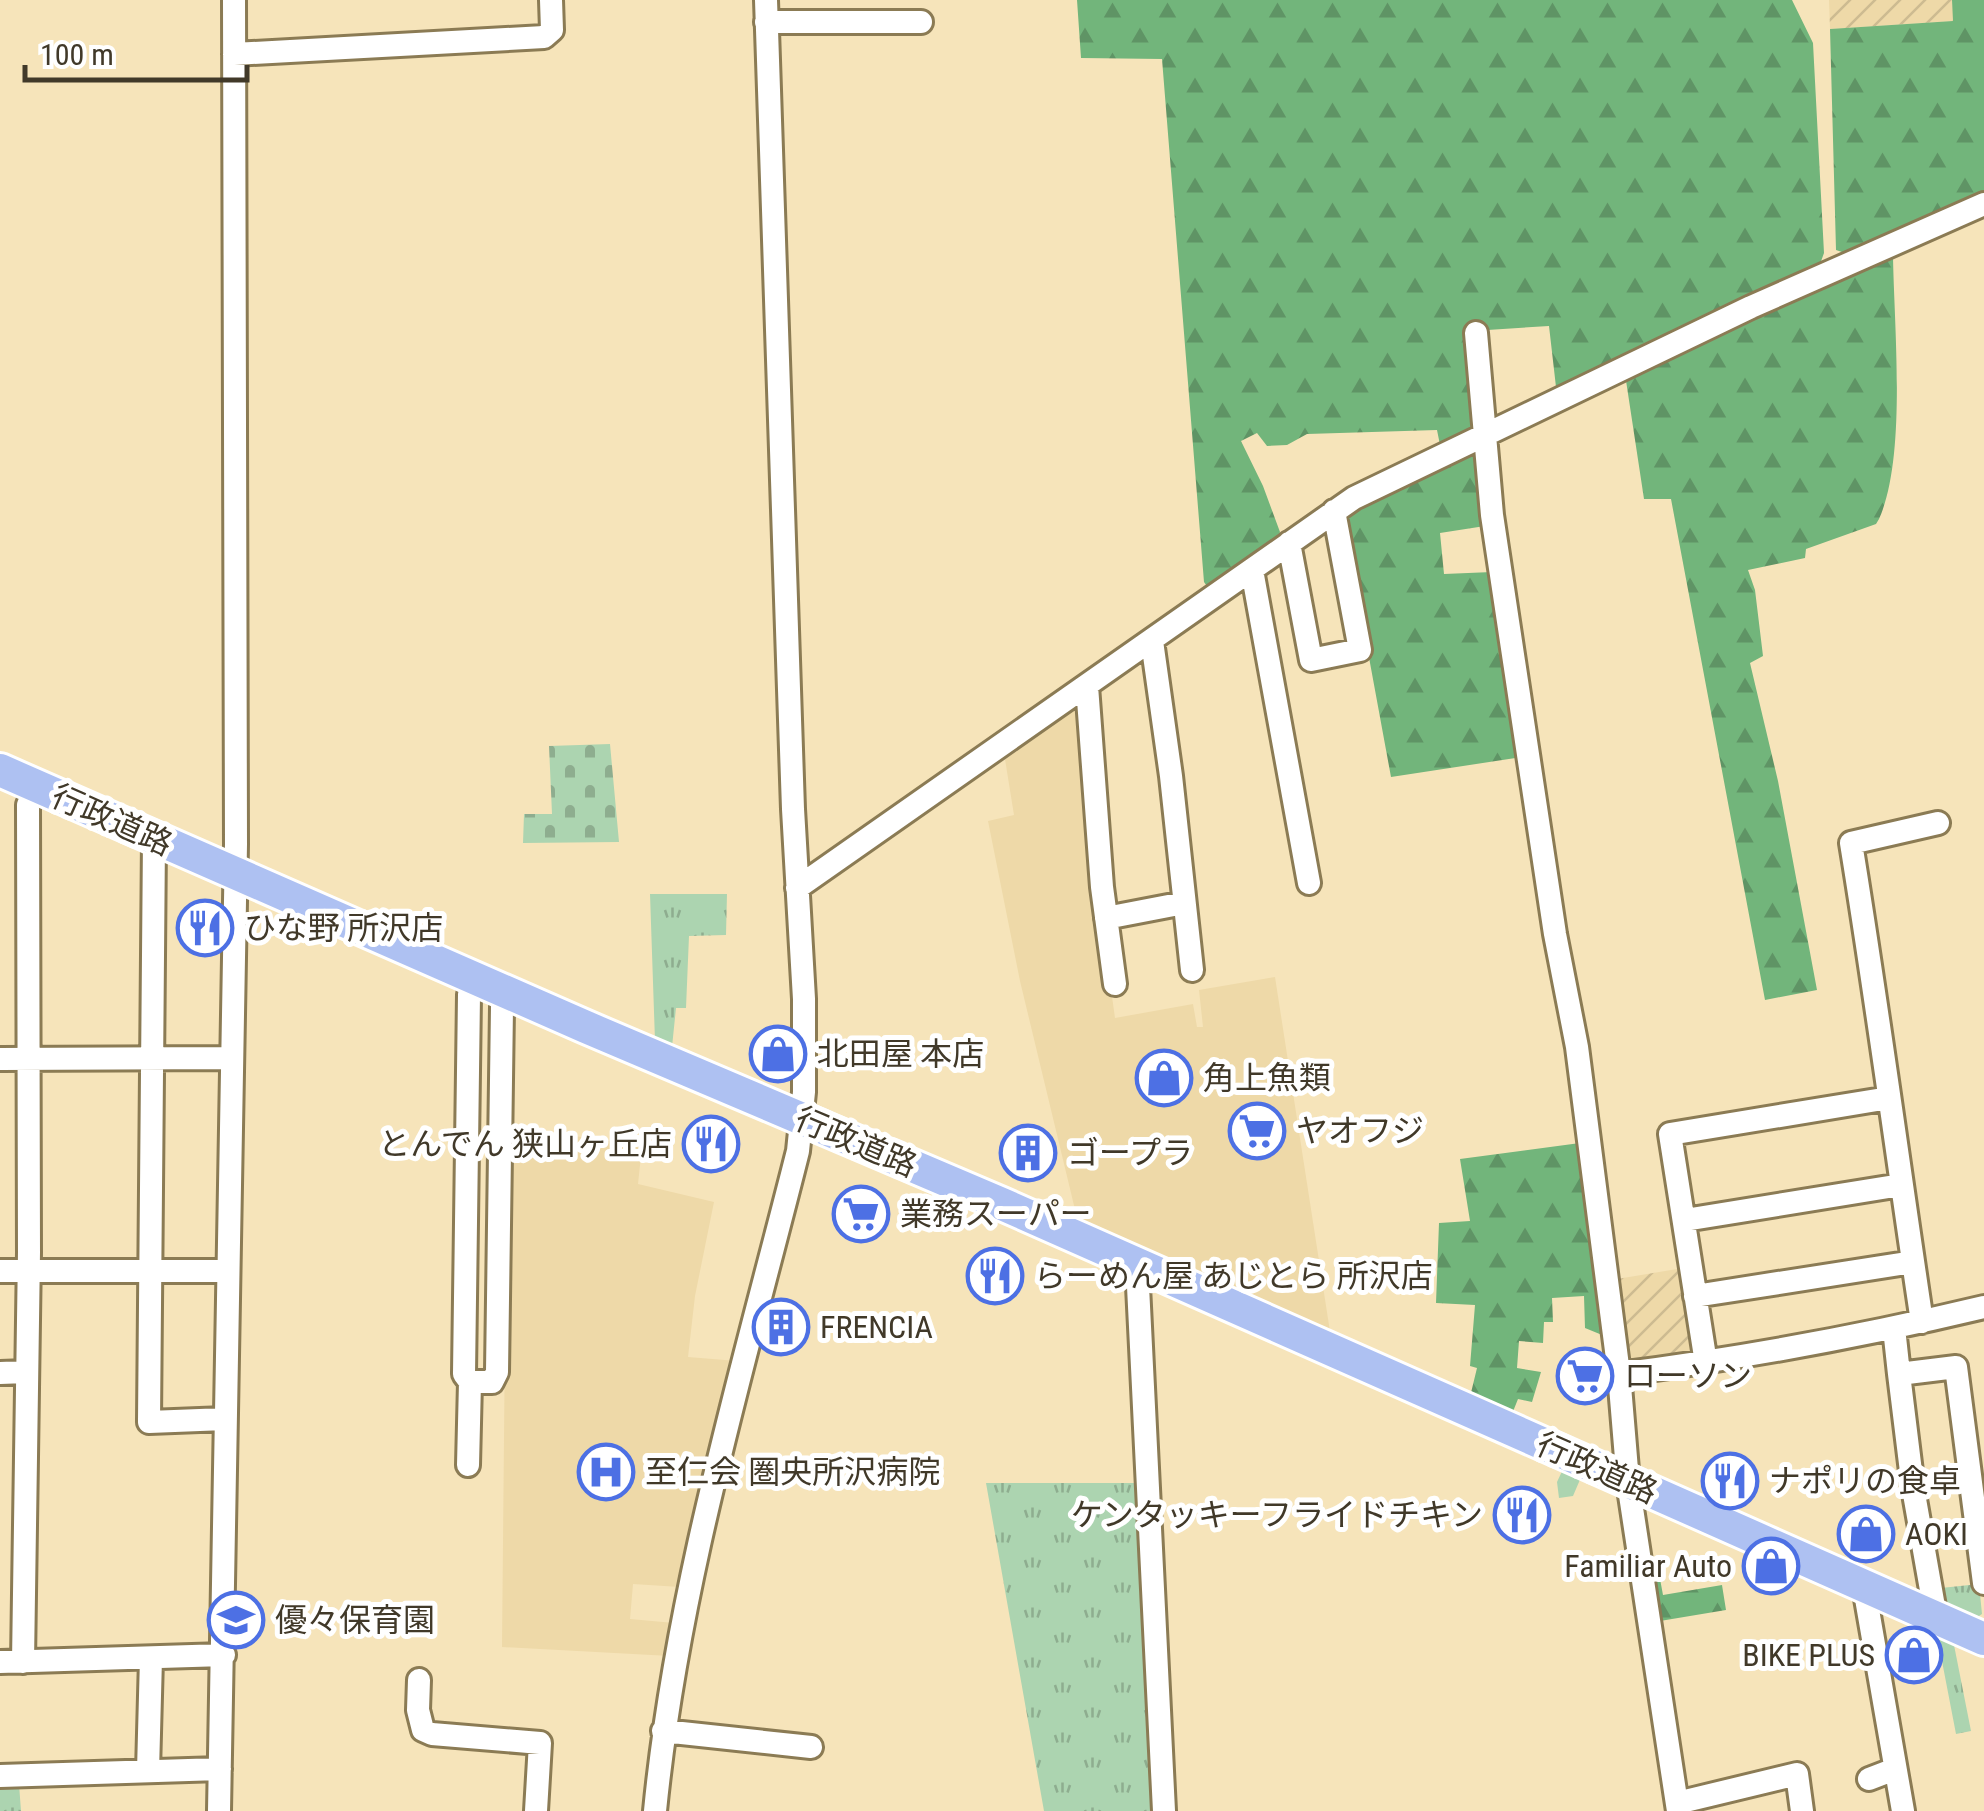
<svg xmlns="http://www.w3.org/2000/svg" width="1984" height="1811" font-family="'Roboto Condensed','Noto Sans JP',sans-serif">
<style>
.built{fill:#eed9a8}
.industrial{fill:url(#industrial-furrows)}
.grass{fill:url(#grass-tufts)}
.forest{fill:url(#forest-firs)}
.cemetery{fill:url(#cemetery-stones)}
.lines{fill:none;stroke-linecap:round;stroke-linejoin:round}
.minor-casing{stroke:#8b7b54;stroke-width:28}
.highway-casing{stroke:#fff;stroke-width:38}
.minor{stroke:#fff;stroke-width:22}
.highway{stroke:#aec1f2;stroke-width:32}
.labels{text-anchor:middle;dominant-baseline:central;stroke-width:10;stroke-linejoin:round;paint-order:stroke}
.street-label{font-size:32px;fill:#413929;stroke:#fff}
.poi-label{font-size:32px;fill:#413929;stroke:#fff;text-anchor:start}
</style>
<defs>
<pattern id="industrial-furrows" width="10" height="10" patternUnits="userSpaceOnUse" patternTransform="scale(2.5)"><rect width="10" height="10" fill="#eed9a8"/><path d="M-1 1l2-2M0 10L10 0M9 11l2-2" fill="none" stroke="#cdbb91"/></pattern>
<pattern id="grass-tufts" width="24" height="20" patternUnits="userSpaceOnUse" patternTransform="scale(2.5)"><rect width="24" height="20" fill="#acd4b0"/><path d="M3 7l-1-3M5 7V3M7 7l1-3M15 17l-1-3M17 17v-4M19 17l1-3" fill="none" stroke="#8ead8f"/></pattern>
<pattern id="forest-firs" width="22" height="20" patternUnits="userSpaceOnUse" patternTransform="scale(2.5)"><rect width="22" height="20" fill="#72b57b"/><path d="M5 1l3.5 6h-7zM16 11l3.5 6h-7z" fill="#5f9465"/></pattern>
<pattern id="cemetery-stones" width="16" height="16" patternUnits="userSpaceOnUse" patternTransform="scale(2.5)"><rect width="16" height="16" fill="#acd4b0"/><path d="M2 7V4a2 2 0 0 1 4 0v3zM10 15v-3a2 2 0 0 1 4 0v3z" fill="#8ead8f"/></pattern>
</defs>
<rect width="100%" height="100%" fill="#f6e4ba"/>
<path class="built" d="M 1079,698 L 1097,888 L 1115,1018 L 1193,1004 L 1197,1027 L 1203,1027 L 1199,990 L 1275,977 L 1331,1338 L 1078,1222 L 1020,981 L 988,821 L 1014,815 L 1004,753 Z
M 507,1126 L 642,1146 L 638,1184 L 714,1202 L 695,1296 L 688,1357 L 737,1361 L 680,1587 L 633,1584 L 630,1619 L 674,1623 L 670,1656 L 502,1647 Z"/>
<path class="industrial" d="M 1829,0 L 1952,0 L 1954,21 L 1830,29 Z
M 1683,1268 L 1696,1357 L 1625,1366 L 1611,1280 Z"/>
<path class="grass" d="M 650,894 L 727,894 L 726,935 L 689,936 L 686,1008 L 676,1008 L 672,1047 L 655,1041 Z
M 1564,1467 L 1582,1475 L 1573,1496 L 1559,1498 L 1557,1482 Z
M 986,1483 L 1142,1483 L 1157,1811 L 1044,1811 Z
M 1979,1584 L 1982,1614 L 1973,1620 L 1943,1603 L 1941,1588 Z
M 1936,1630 L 1956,1638 L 1954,1645 L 1971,1731 L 1956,1734 Z
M 19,1784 L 21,1811 L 0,1811 L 0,1785 Z"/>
<path class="forest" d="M 1077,0 L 1792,0 L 1813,43 L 1824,253 L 1819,267 L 1556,387 L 1549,326 L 1472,331 L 1478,426 L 1440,445 L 1437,430 L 1307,434 L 1287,445 L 1267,446 L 1257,433 L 1241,441 L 1263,486 L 1280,532 L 1277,540 L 1209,589 L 1204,582 L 1162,59 L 1081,58 Z
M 1952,0 L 1984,0 L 1984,195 L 1848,254 L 1836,250 L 1830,29 L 1953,21 Z
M 1893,255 C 1894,326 1907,457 1879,519 L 1876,524 L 1806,549 L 1805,558 L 1748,570 L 1755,590 L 1763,656 L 1750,663 L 1778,781 L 1817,990 L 1765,1000 L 1671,499 L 1644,499 L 1625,374 Z
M 1470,447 L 1480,453 L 1485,526 L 1440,533 L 1444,574 L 1492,572 L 1522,757 L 1391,777 L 1343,516 Z
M 1580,1143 L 1607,1337 L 1585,1328 L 1584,1296 L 1552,1298 L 1553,1322 L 1544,1322 L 1543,1343 L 1519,1341 L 1517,1368 L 1541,1372 L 1532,1402 L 1518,1399 L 1510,1419 L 1469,1401 L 1477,1368 L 1470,1366 L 1475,1305 L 1436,1303 L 1439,1223 L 1470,1221 L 1460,1159 Z
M 1658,1568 L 1663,1595 L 1722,1585 L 1726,1610 L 1660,1621 L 1651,1569 Z"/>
<path class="cemetery" d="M 610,744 L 619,842 L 523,843 L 524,814 L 552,814 L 549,746 Z"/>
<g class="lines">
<g class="minor-casing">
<path id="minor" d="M 766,22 L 921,22
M 234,54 L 544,37 L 552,30 L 551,0
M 1476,333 L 1492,515 L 1555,934 L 1577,1047 L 1619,1374 L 1628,1482 L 1678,1811
M 1289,543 L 1311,660 L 1360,650 L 1334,511
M 1252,570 L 1309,883
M 1152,641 L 1171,776 L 1192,970
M 1087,686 L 1102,887 L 1115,984
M 154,839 L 149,1422 L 225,1419
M 797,888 L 1354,498 L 1751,307 L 1984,204
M 1106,918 L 1184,903
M 0,1059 L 231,1058
M 1685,1220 L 1901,1185
M 1137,1266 L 1164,1811
M 0,1271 L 227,1271
M 1695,1296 L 1913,1262
M 1922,1322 C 1898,1162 1877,1002 1851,843 L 1938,823
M 1894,1328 L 1899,1374
M 1706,1363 L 1670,1134 L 1889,1098
M 0,1373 L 26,1372
M 1619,1374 C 1742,1358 1863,1336 1984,1307
M 470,1382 L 492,1382 L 497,1372 L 502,1007 L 507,993
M 468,1465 L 470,1382 L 464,1374 L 469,995 L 473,977
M 1864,1587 L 1903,1811
M 1936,1618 L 1913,1488 L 1899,1374 L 1956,1367 L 1984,1583
M 0,1662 L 224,1655
M 23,1662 L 29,1252 L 28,805 L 36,786
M 419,1680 L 418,1710 L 423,1730 L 432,1734 L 540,1743 L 536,1811
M 663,1731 L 811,1747
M 148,1771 L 151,1658
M 0,1776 L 220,1769
M 1869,1779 L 1895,1769
M 1677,1803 L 1797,1774 L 1802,1811
M 219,1811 L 236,844 L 234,0
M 655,1811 C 677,1587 743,1369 798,1151 L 804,1092 L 804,999 L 793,809 L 766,0"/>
</g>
<g class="highway-casing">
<path id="highway" d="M 0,770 L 586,1027 L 1002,1204 L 1984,1639"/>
</g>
<use href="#minor" class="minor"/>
<use href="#highway" class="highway"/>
</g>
<defs>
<g id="restaurant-ring" transform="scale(2.875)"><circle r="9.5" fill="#fff" stroke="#4d70e4" stroke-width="1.5"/><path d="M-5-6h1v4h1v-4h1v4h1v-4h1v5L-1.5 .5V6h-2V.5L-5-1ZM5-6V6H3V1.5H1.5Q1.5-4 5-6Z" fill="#4d70e4"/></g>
<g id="shop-ring" transform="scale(2.875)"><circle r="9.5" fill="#fff" stroke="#4d70e4" stroke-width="1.5"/><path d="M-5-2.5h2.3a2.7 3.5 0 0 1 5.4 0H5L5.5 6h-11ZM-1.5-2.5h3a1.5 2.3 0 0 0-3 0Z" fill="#4d70e4"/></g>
<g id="supermarket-ring" transform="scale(2.875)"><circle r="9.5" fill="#fff" stroke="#4d70e4" stroke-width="1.5"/><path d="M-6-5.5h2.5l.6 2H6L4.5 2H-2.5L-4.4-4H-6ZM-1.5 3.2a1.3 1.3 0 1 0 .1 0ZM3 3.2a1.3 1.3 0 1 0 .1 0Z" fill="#4d70e4"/></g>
<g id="building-ring" transform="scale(2.875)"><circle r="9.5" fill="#fff" stroke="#4d70e4" stroke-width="1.5"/><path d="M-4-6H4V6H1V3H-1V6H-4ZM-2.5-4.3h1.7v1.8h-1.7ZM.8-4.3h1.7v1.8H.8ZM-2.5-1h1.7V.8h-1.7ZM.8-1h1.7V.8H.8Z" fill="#4d70e4"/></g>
<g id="hospital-ring" transform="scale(2.875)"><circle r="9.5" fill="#fff" stroke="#4d70e4" stroke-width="1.5"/><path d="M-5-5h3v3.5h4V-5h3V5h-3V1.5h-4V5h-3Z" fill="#4d70e4"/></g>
<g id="school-ring" transform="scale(2.875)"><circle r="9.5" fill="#fff" stroke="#4d70e4" stroke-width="1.5"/><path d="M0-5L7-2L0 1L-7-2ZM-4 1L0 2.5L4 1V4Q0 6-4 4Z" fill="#4d70e4"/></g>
</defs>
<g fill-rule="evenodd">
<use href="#restaurant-ring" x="205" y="928"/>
<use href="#shop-ring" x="778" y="1054"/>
<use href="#shop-ring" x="1164" y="1078"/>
<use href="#supermarket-ring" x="1257" y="1131"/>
<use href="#restaurant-ring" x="711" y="1144"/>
<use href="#building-ring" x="1028" y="1153"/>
<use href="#supermarket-ring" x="861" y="1214"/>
<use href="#restaurant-ring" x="995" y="1276"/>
<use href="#building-ring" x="781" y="1327"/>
<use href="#supermarket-ring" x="1585" y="1376"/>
<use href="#hospital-ring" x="606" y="1472"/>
<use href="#restaurant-ring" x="1730" y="1481"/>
<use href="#restaurant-ring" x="1522" y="1515"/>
<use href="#shop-ring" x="1866" y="1534"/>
<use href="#shop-ring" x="1771" y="1566"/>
<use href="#school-ring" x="236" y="1620"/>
<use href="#shop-ring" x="1914" y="1655"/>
</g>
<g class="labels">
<g class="street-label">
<text transform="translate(112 820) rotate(24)">行政道路</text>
<text transform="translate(856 1142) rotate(23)">行政道路</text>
<text transform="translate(1597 1468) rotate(24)">行政道路</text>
</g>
<g class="poi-label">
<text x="244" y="928">ひな野 所沢店</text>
<text x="817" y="1054">北田屋 本店</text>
<text x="1203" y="1078">角上魚類</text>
<text x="1296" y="1131">ヤオフジ</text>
<text x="672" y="1144" text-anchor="end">とんでん 狭山ヶ丘店</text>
<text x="1067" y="1153">ゴープラ</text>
<text x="900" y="1214">業務スーパー</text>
<text x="1034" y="1276">らーめん屋 あじとら 所沢店</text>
<text x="820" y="1327">FRENCIA</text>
<text x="1624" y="1376">ローソン</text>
<text x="645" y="1472">至仁会 圏央所沢病院</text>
<text x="1769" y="1481">ナポリの食卓</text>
<text x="1483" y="1515" text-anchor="end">ケンタッキーフライドチキン</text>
<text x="1905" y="1534">AOKI</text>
<text x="1732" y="1566" text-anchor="end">Familiar Auto</text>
<text x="275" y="1620">優々保育園</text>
<text x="1875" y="1655" text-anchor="end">BIKE PLUS</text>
</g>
</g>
<path d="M25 65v15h222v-15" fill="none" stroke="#413929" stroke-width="5"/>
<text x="40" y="65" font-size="30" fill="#413929" stroke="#ffffff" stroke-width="8" paint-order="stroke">100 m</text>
</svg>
